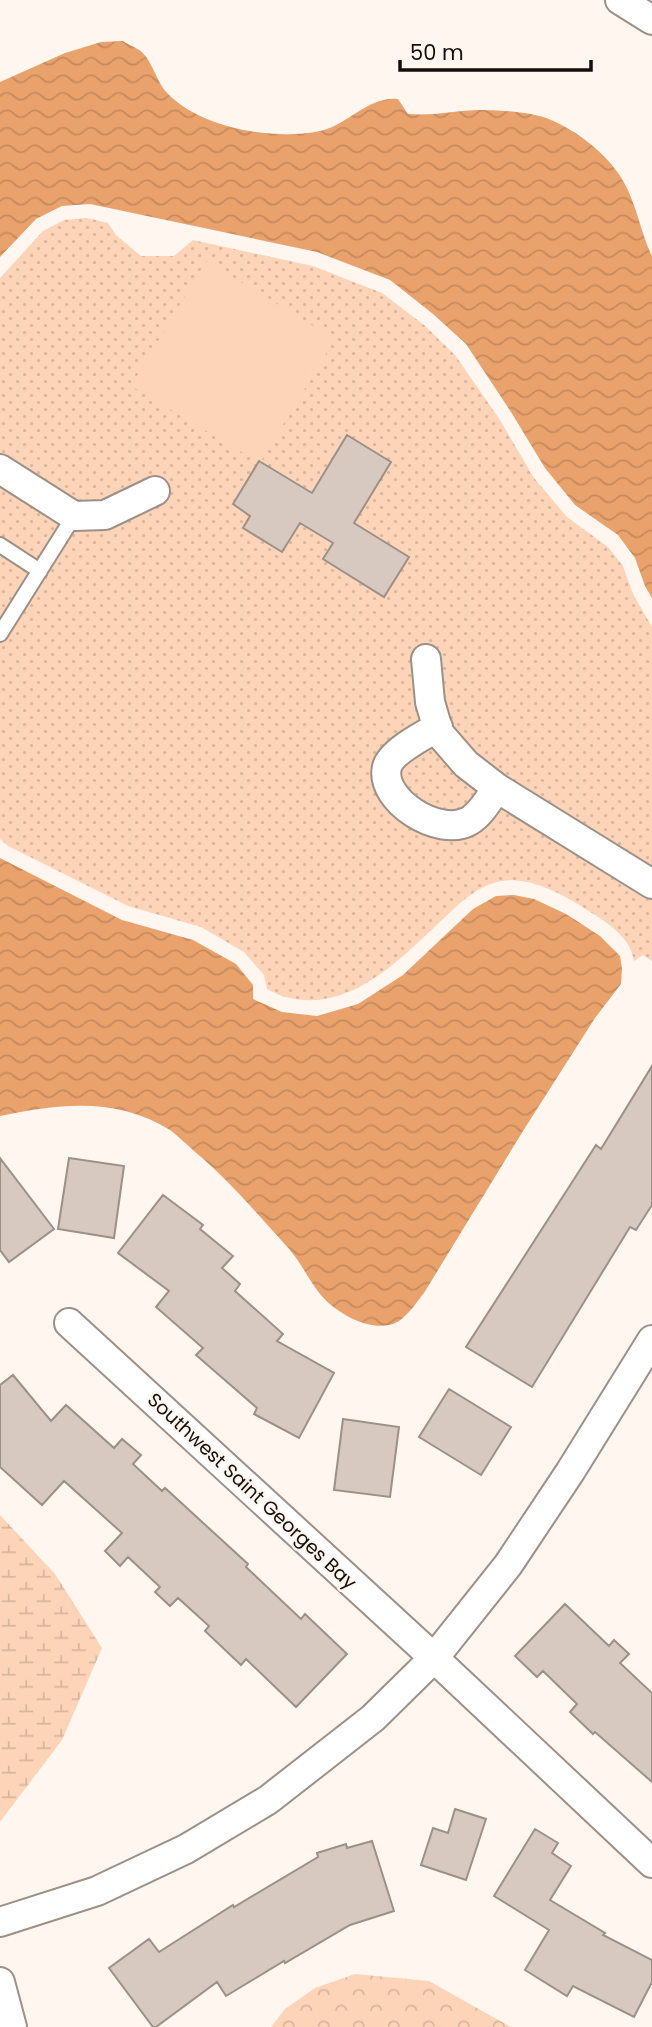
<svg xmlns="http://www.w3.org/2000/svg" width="652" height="2027" font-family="Poppins,sans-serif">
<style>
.forest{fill:url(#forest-crowns)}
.wetland{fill:url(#wetland-marsh)}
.park{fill:url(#park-dots)}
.pitch{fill:#fdd4b7}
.water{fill:url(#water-waves)}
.building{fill:#d7c9c0;stroke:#9d9087;stroke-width:2}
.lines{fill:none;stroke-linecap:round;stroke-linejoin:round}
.service-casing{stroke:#9c9087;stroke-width:18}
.minor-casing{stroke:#9c9087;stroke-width:32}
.service{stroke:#fff;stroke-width:14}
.minor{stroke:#fff;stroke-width:28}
.labels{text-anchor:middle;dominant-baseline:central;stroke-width:5;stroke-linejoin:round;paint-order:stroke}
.street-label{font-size:19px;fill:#140f0c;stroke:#fff6f0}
</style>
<defs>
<pattern id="forest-crowns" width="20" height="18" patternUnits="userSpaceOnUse" patternTransform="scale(1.75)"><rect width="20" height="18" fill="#fdd4b7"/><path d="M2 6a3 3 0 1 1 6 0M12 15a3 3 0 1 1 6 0" fill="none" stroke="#d8b59c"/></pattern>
<pattern id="wetland-marsh" width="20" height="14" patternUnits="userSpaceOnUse" patternTransform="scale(1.75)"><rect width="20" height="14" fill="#fdd4b7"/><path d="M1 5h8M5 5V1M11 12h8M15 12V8" fill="none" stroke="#d8b59c"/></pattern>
<pattern id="park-dots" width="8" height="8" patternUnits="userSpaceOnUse" patternTransform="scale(1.75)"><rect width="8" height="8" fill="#fdd4b7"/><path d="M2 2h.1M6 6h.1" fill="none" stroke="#d8b59c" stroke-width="1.8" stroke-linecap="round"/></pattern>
<pattern id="water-waves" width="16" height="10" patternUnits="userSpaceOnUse" patternTransform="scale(1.75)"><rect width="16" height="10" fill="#e9a26c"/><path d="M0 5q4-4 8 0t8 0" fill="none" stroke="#c78a5c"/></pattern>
</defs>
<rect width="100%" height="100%" fill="#fff6f0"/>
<path class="forest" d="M 355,1974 L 429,1981 L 511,2027 L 271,2027 L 285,2009 L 315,1988 Z"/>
<path class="wetland" d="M 0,1515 L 55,1574 L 102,1648 L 62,1740 L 0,1822 Z"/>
<path class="park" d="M 87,218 L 108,223 L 116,235 L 141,256 L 174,256 L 193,240 L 313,266 L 382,293 L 424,325 L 455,355 L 500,420 L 534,478 L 567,517 L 608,547 L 623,566 L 633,594 L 652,627 L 652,961 L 643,955 L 634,961 C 630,935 604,921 584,908 C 560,893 524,873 494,883 C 473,889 457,906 442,920 C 400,959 350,1014 286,997 C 280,996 273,992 267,989 L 264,975 L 244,952 L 201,927 L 128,906 L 8,846 L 0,839 L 0,278 L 43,231 L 64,220 Z"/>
<path class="pitch" d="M 206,261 L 335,339 L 260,463 L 131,386 Z"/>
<path class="water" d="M 123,41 C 129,45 137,48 142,52 C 154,64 156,82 168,94 C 202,128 273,141 320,131 C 348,125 368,96 398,99 L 408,114 C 432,116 454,111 477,110 C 497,110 534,112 551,120 C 575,130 603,151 618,173 C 636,198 639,229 652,256 L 652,598 L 645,586 L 635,558 L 618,535 L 575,505 L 545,468 L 511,412 L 466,344 L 433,314 L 390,280 L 317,252 L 90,204 L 62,206 L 36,219 L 0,257 L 0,82 L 65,53 L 101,42 Z
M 0,858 L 122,920 L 193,940 L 236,964 L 253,985 L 253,999 L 282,1012 L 317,1016 L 358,1004 L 403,975 L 473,909 L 496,896 L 514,895 L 534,899 L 566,914 L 600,936 L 620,956 L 622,969 L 621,984 L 595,1018 L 523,1131 L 424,1293 C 416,1303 409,1314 399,1321 C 375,1336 335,1313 320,1294 C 309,1280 301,1263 290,1250 C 259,1216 229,1180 194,1151 C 186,1144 178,1136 170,1130 C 115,1096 59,1104 0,1116 Z"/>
<path class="building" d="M 347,435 L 391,462 L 354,523 L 409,557 L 384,597 L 323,559 L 333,543 L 300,523 L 282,552 L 243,528 L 250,516 L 233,504 L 259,461 L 312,493 Z
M 652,1066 L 652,1205 L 636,1230 L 630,1227 L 532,1387 L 466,1347 L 596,1145 L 601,1149 Z
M 0,1158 L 54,1229 L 9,1262 L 0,1250 Z
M 69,1158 L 124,1166 L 114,1238 L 58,1229 Z
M 163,1195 L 203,1225 L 200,1229 L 233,1256 L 222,1268 L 240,1284 L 235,1291 L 283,1334 L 277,1341 L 334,1373 L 299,1438 L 254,1414 L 257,1408 L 196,1355 L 203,1348 L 156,1307 L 169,1291 L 118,1253 Z
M 13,1375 L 51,1421 L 66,1405 L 114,1448 L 122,1439 L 141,1455 L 133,1464 L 162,1491 L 165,1488 L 248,1564 L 246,1567 L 301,1619 L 305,1614 L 347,1654 L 296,1707 L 246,1659 L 241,1665 L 205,1631 L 209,1626 L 178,1598 L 170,1606 L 155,1592 L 160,1587 L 128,1557 L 120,1566 L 105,1551 L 122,1533 L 64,1481 L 42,1505 L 0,1467 L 0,1385 Z
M 449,1389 L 511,1427 L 481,1475 L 419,1437 Z
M 343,1419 L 399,1427 L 390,1497 L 334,1490 Z
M 565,1604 L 609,1646 L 614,1640 L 629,1654 L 620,1663 L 652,1693 L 652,1782 L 595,1732 L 593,1734 L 570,1712 L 577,1704 L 543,1671 L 537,1677 L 515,1656 Z
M 455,1809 L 486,1819 L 466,1880 L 421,1865 L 433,1828 L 448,1833 Z
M 535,1829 L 558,1843 L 552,1853 L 571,1866 L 550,1900 L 605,1933 L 603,1935 L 652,1960 L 652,1982 L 634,2017 L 573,1986 L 567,1996 L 525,1970 L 549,1930 L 494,1896 Z
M 372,1841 L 394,1911 L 350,1925 L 285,1963 L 284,1961 L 226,1996 L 217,1982 L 156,2027 L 153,2027 L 109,1968 L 149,1939 L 159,1952 L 233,1905 L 234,1907 L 318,1857 L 317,1853 L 346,1844 L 347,1848 Z"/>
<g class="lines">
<g class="service-casing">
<path id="service" d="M 0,545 L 40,571
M 0,634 L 74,516"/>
</g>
<g class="minor-casing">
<path id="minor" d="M 620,0 L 652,20
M 0,469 L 74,516 L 105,515 L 155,491
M 426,659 L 430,702 L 439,733 L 466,764 L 497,788 L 652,884
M 438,727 C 424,735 391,752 387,767 C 379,800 439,838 469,821 C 481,814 489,799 497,788
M 69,1323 L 434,1658 L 652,1863
M 0,1922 L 97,1891 L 186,1849 L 268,1800 L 373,1718 L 434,1658 L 508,1565 L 570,1472 L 652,1340
M 0,1982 L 12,2027"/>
</g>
<use href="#service" class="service"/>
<use href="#minor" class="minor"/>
</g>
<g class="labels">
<g class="street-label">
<text transform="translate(252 1491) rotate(43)">Southwest Saint Georges Bay</text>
</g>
</g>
<path d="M400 60v10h191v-10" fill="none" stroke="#140f0c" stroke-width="3.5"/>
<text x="410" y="60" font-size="21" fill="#140f0c" stroke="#fff6f0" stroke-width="5" paint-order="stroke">50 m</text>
</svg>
